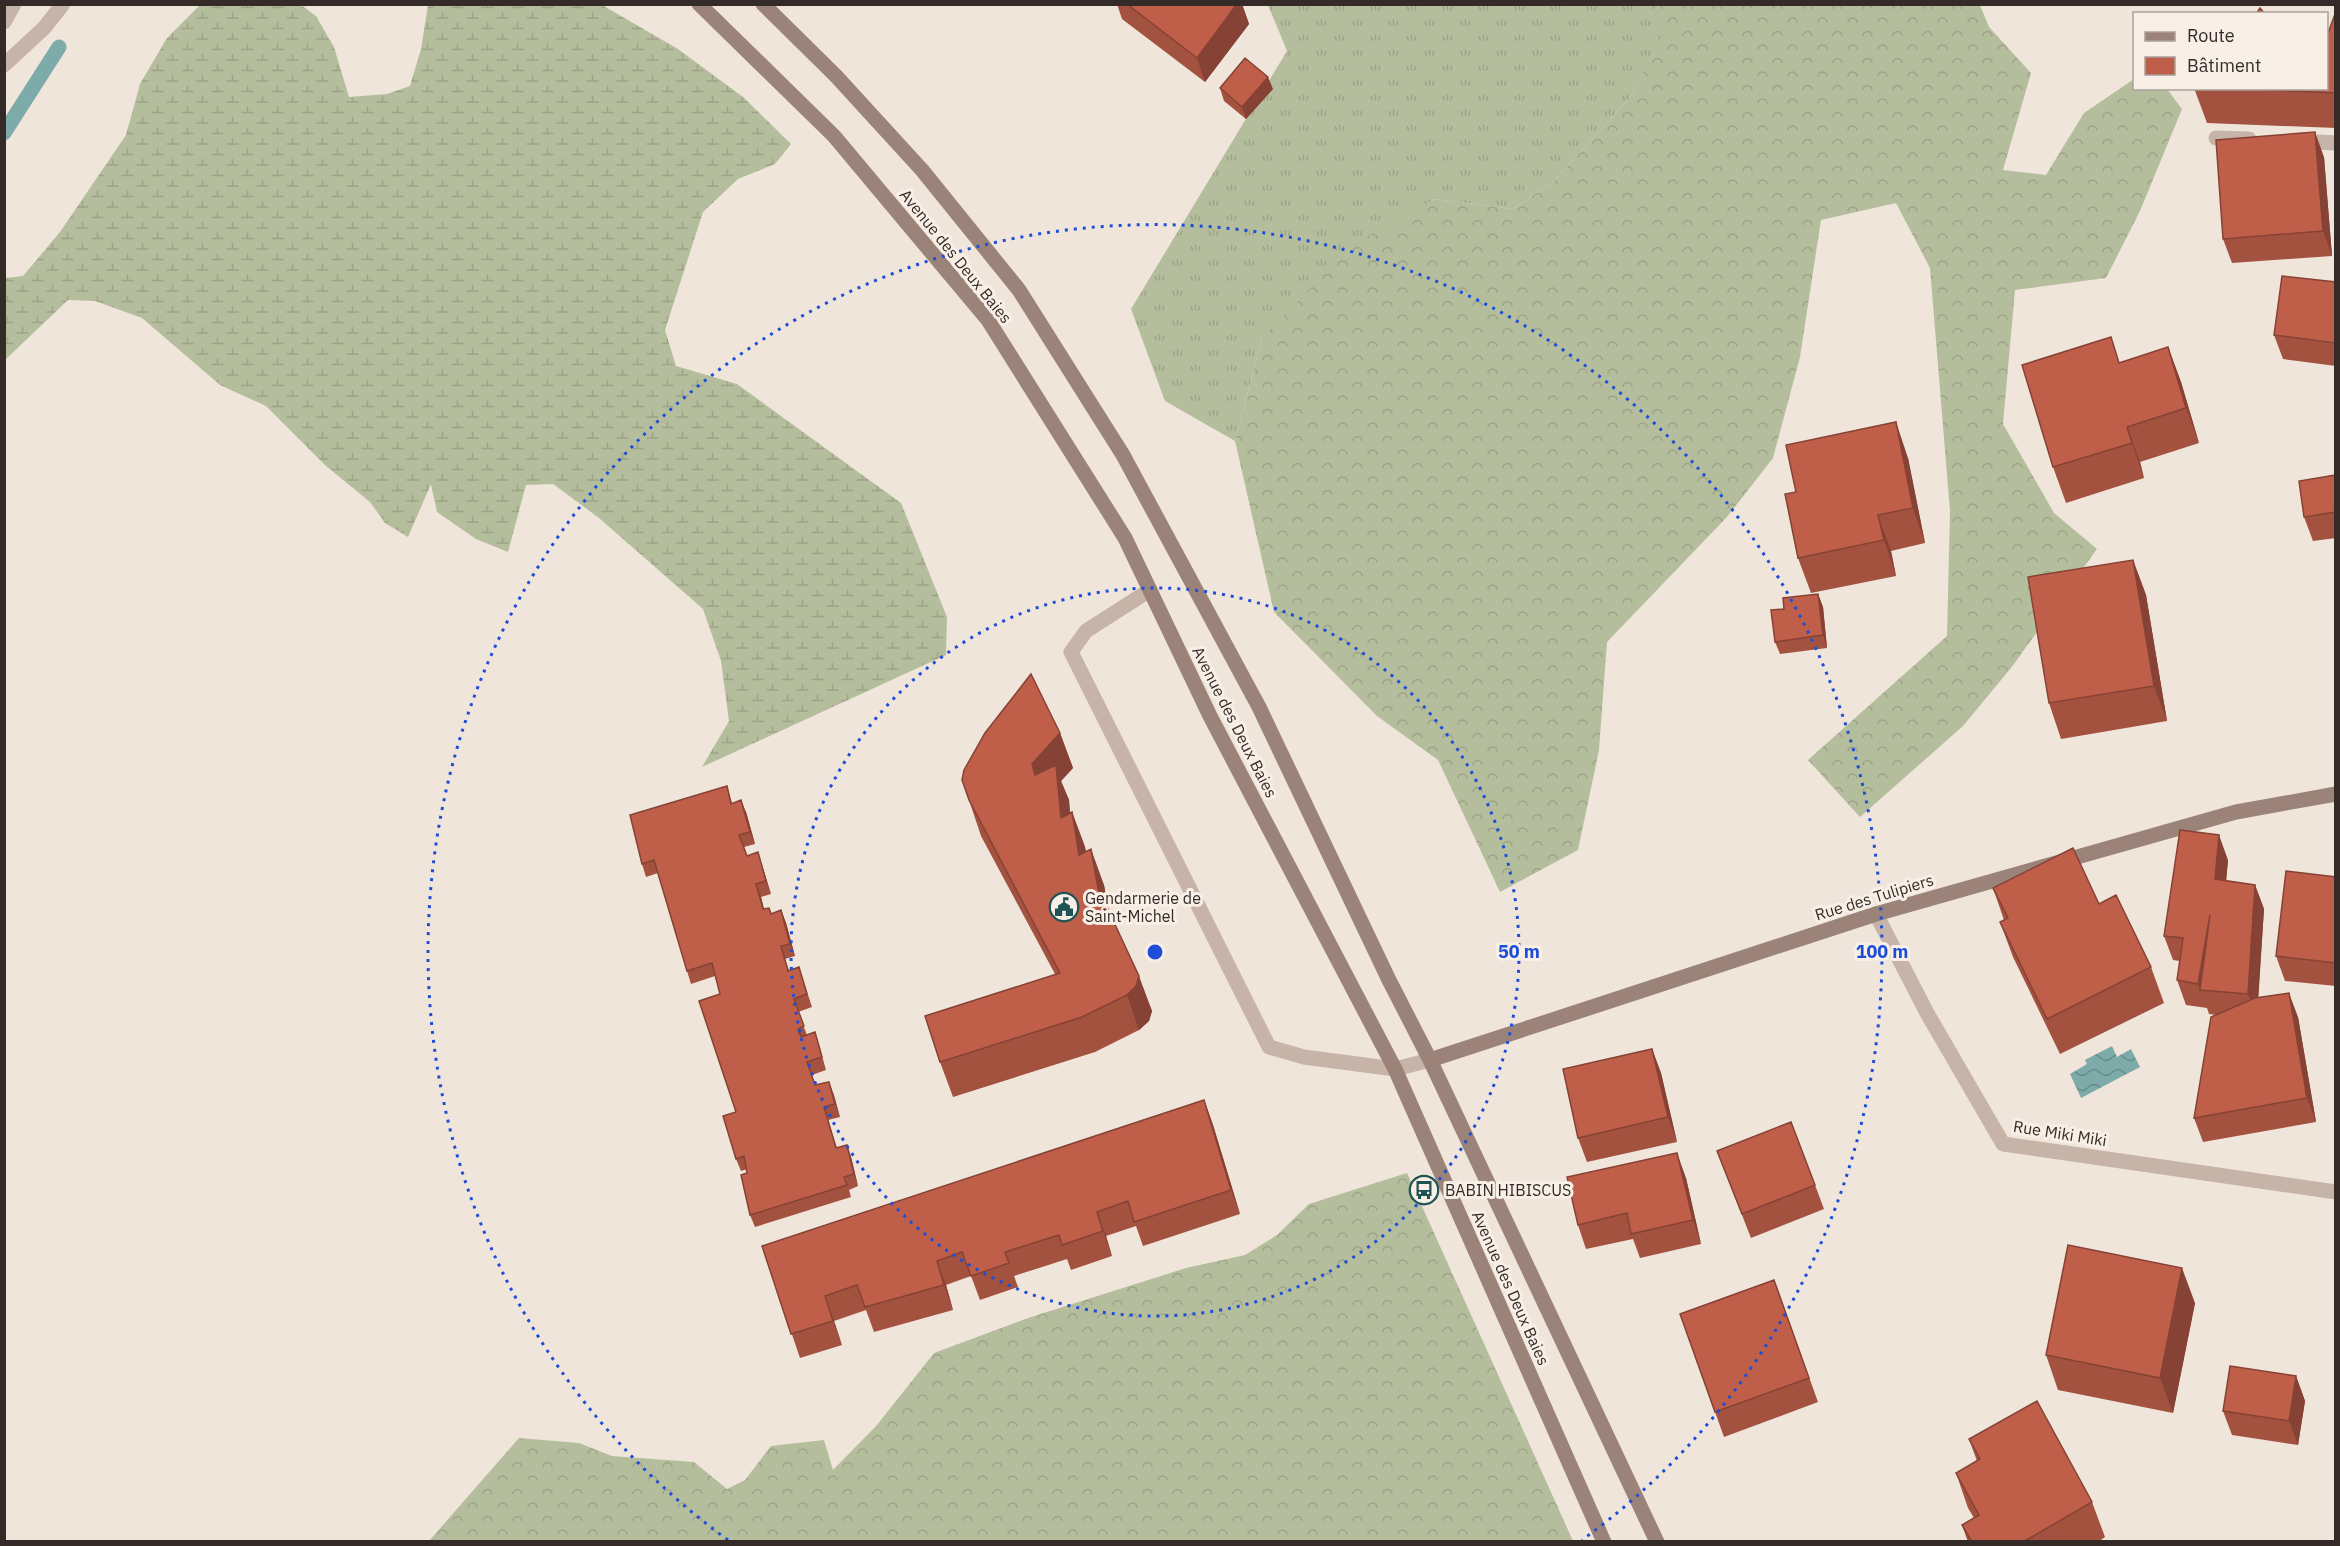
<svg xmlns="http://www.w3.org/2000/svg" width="2340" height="1546" font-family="'IBM Plex Sans',sans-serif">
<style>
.grass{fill:url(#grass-tufts)}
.forest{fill:url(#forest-crowns)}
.wetland{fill:url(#wetland-marsh)}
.water{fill:url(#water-waves)}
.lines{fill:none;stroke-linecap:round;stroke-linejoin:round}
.stream{stroke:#7cabaa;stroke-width:15}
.lane{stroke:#c7b4a8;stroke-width:15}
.street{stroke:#c7b4a8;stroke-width:15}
.secondary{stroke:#9b8379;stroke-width:15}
.wall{fill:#a45240}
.shaded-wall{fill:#864234}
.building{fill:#bf5f4a;stroke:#864234;stroke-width:1.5}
.ring{fill:none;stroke:#1d4ed8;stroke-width:3;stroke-dasharray:3 6}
.labels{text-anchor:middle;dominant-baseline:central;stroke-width:6;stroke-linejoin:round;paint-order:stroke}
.street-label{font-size:16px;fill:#342b28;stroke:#f8efe7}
.poi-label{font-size:16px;fill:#342b28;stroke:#f8efe7;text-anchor:start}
.centre{fill:#1d4ed8;stroke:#f8efe7;stroke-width:3}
.ring-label{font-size:18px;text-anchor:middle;font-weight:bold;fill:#1d4ed8;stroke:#f8efe7;stroke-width:6;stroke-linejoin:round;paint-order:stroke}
</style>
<defs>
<pattern id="grass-tufts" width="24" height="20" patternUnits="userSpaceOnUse" patternTransform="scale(1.5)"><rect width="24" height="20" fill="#b5be9c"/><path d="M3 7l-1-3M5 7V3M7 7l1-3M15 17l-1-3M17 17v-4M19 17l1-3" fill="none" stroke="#9ca386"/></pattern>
<pattern id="forest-crowns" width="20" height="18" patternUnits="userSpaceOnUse" patternTransform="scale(1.5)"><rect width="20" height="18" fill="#b5be9c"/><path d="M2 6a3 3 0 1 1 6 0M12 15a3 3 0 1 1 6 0" fill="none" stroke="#9ca386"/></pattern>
<pattern id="wetland-marsh" width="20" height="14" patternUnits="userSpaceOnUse" patternTransform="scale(1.5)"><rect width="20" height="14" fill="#b5be9c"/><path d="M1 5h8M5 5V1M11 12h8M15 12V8" fill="none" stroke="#9ca386"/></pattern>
<pattern id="water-waves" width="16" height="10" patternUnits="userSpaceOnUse" patternTransform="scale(1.5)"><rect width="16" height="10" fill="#7cabaa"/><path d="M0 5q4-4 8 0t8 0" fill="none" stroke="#668b8a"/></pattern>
</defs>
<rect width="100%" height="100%" fill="#f0e5db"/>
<path class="grass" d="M 1268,5 L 1644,5 L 1665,31 L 1631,96 L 1553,182 L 1513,209 L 1434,199 L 1262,338 L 1235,441 L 1165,401 L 1131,309 L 1287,51 Z"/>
<path class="forest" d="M 1644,5 L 1980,5 L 1989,27 L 2031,73 L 2003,170 L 2046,175 L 2084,113 L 2134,79 L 2134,88 L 2167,89 L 2182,109 L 2140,211 L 2106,278 L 2015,290 L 2003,424 L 2054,513 L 2097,549 L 2011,668 L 1963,726 L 1860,817 L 1808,760 L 1947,636 L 1950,511 L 1930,268 L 1896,203 L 1821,220 L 1800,357 L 1773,458 L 1727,517 L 1607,642 L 1599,750 L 1578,850 L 1500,892 L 1438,760 L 1377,716 L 1274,612 L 1235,441 L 1262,338 L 1354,244 L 1435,199 L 1513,209 L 1553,182 L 1631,96 L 1664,31 Z
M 1407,1173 L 1573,1541 L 429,1541 L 519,1438 L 579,1443 L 612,1456 L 694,1462 L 727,1489 L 745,1480 L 771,1446 L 824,1440 L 833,1470 L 877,1425 L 934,1353 L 1028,1318 L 1186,1268 L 1245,1255 L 1277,1235 L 1309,1204 Z"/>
<path class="wetland" d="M 200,5 L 301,5 L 316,16 L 334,47 L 349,97 L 387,94 L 410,86 L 421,49 L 428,5 L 602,5 L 678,49 L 743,97 L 791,144 L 775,164 L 738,179 L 703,212 L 665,330 L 676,366 L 737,384 L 901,503 L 947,617 L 946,655 L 702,767 L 729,721 L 721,661 L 703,609 L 599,518 L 553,484 L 526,485 L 508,552 L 476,539 L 437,512 L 431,484 L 408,537 L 385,523 L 370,502 L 326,466 L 266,406 L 220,385 L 142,318 L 95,301 L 68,300 L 5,360 L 5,278 L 23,276 L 60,232 L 126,135 L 140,84 L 167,38 Z"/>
<path class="water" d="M 2112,1046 L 2117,1057 L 2131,1049 L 2140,1067 L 2081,1098 L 2070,1074 L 2087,1064 L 2085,1060 Z"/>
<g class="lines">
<path class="stream" d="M 4,133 L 59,47"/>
<path class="lane" d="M 4,22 L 14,4
M 4,65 L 44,28 L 63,4
M 1150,590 L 1086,631 L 1071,652 L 1269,1047 L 1304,1057 L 1395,1069"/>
<path class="street" d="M 2216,138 L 2249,139
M 2300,141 L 2336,143
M 1876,914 L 1927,1013 L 2003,1144 L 2336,1192
M 1395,1069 L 1430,1060"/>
<path class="secondary" d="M 699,4 L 834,136 L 988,320 L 1125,538 L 1210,716 L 1395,1069 L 1604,1542
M 763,4 L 836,76 L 922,170 L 1019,290 L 1123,455 L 1259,707 L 1388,978 L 1430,1060 L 1657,1542
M 1430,1060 L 1876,914 L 2236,812 L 2336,794"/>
</g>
<path class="wall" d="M 1117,4 L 1242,4 L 1249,24 L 1205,82 L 1122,19 Z
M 2336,11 L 2336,128 L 2207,123 L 2194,88 L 2326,88 Z
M 1220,88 L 1273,89 L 1246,119 L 1224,101 Z
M 2324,157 L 2332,256 L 2232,263 L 2223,239 Z
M 2336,282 L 2336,366 L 2283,359 L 2274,335 Z
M 2168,347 L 2181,382 L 2199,443 L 2140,462 L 2144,478 L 2066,503 L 2053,467 Z
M 1908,458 L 1925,543 L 1891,551 L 1896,576 L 1811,593 L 1798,558 L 1796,492 Z
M 2336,475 L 2336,538 L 2313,541 L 2304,517 Z
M 2133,560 L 2146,595 L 2167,721 L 2061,739 L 2049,703 Z
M 1818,594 L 1823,607 L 1827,648 L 1780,654 L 1775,642 Z
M 1060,733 L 1073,768 L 1061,781 L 1069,800 L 1070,813 L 1072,812 L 1085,847 L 1086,852 L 1104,885 L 1108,910 L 1152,1011 L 1149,1021 L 1139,1030 L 1095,1052 L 953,1097 L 940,1062 L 1055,974 L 981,836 L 969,800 Z
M 727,786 L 732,803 L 746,812 L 755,844 L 744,847 L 747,856 L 762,865 L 771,894 L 761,897 L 764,909 L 769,908 L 772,914 L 781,910 L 786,923 L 795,956 L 785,959 L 789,970 L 799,967 L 812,1007 L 798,1012 L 807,1035 L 815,1032 L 819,1045 L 826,1070 L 812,1075 L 815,1085 L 829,1082 L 840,1117 L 828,1120 L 837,1148 L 851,1157 L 858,1186 L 849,1190 L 851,1197 L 755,1227 L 750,1215 L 747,1169 L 741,1171 L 736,1159 L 736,1112 L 720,994 L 715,976 L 691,984 L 687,971 L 658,873 L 646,877 L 642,864 Z
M 2228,860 L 2226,881 L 2255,885 L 2264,909 L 2258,998 L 2298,1017 L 2316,1122 L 2203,1142 L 2194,1118 L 2216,1015 L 2209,1014 L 2207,1008 L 2186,1005 L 2177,980 L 2180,961 L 2173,960 L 2164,936 Z
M 2336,877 L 2336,986 L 2285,981 L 2276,956 Z
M 1993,888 L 2099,904 L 2151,967 L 2164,1003 L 2060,1054 L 2013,957 L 2000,922 L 2004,920 Z
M 1652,1049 L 1661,1073 L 1677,1142 L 1587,1162 L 1578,1138 Z
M 1204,1100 L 1213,1125 L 1240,1214 L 1143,1246 L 1136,1226 L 1106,1236 L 1112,1256 L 1071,1270 L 1067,1259 L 1014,1276 L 1018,1287 L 980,1300 L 971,1276 L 946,1285 L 953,1310 L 874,1332 L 866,1310 L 834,1321 L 842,1345 L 800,1358 L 762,1246 Z
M 1717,1151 L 1815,1185 L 1824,1209 L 1751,1238 Z
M 1686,1178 L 1701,1244 L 1640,1258 L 1633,1239 L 1586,1249 L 1578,1225 Z
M 1774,1280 L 1818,1402 L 1724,1437 L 1680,1314 Z
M 2195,1303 L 2173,1413 L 2058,1390 L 2046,1355 Z
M 2296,1376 L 2305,1401 L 2298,1445 L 2232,1435 L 2223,1411 Z
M 1969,1439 L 2092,1502 L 2105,1537 L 2098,1542 L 1968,1542 L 1962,1525 L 1974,1518 L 1968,1508 L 1956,1473 L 1977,1461 Z"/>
<path class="shaded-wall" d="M 1237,4 L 1242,4 L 1249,24 L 1205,82 L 1197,58 Z
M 1268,77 L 1273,89 L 1246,119 L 1242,107 Z
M 2315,132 L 2324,157 L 2332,256 L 2323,231 Z
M 2168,347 L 2181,382 L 2199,443 L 2186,408 Z
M 1896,422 L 1908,458 L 1925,543 L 1913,508 Z
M 2127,427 L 2140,462 L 2144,478 L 2132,443 Z
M 1878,515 L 1891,551 L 1896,576 L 1884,540 Z
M 2133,560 L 2146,595 L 2167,721 L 2154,686 Z
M 1818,594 L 1823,607 L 1827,648 L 1823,635 Z
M 1060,733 L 1073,768 L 1061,781 L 1069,800 L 1073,853 L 1061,818 L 1044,800 L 1032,764 Z
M 741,800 L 746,812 L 755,844 L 750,832 Z
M 1072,812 L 1085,847 L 1092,891 L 1079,855 Z
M 2219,835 L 2228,860 L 2224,904 L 2215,879 Z
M 1091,849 L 1104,885 L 1111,923 L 1098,888 Z
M 758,852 L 762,865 L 771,894 L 766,881 Z
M 756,884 L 761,897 L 767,922 L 763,909 Z
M 2255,885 L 2264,909 L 2257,1019 L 2248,994 Z
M 781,910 L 786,923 L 795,956 L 790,944 Z
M 2210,915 L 2200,990 L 2207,1008 L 2198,984 Z
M 1139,976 L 1152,1011 L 1149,1021 L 1139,1030 L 1127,995 Z
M 2289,993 L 2298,1017 L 2316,1122 L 2307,1098 Z
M 1652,1049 L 1661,1073 L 1677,1142 L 1668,1117 Z
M 829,1082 L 834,1095 L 840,1117 L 835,1104 Z
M 1204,1100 L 1213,1125 L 1240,1214 L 1231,1190 Z
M 847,1145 L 851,1157 L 858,1186 L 854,1174 Z
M 1677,1153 L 1686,1178 L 1701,1244 L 1693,1220 Z
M 1097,1212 L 1106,1236 L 1112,1256 L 1103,1231 Z
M 937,1261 L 946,1285 L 953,1310 L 944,1285 Z
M 2182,1268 L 2195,1303 L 2173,1413 L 2160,1378 Z
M 825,1296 L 834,1321 L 842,1345 L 833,1321 Z
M 2296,1376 L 2305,1401 L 2298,1445 L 2289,1421 Z"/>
<path class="building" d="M 1127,4 L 1237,4 L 1197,58 Z
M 2260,8 L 2265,14 L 2256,14 Z
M 2336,11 L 2336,93 L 2224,88 L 2326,88 L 2326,39 Z
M 1245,58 L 1268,77 L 1242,107 L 1220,88 Z
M 2315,132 L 2323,231 L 2223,239 L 2216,140 Z
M 2282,276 L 2336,282 L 2335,343 L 2274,335 Z
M 2111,337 L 2119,363 L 2168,347 L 2186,408 L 2127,427 L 2132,443 L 2053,467 L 2022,365 Z
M 1896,422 L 1913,508 L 1878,515 L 1884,540 L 1798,558 L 1785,494 L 1796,492 L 1786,445 Z
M 2336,475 L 2336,512 L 2304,517 L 2299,481 Z
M 2133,560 L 2154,686 L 2049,703 L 2028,577 Z
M 1818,594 L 1823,635 L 1775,642 L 1771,610 L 1784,609 L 1783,598 Z
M 1031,674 L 1060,733 L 1032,764 L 1035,775 L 1056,765 L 1061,818 L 1072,812 L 1079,855 L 1091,849 L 1098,888 L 1139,976 L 1136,986 L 1127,995 L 1082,1017 L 940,1062 L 925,1016 L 1060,973 L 969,800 L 962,780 L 964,770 L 985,733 Z
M 727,786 L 731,804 L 741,800 L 750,832 L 739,835 L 747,856 L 758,852 L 766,881 L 756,884 L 763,909 L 769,908 L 771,914 L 781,910 L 790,944 L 781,946 L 788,971 L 799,967 L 807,994 L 794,999 L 804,1026 L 798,1029 L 801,1037 L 815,1032 L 822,1057 L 807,1062 L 815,1085 L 829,1082 L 835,1104 L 824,1107 L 836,1148 L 847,1145 L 854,1174 L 844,1177 L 847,1185 L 750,1215 L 741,1175 L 747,1173 L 744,1156 L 736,1159 L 723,1116 L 736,1112 L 699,1001 L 720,994 L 712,963 L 687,971 L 654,860 L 642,864 L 630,815 Z
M 2180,830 L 2219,835 L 2215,879 L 2255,885 L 2248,994 L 2200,990 L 2210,915 L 2198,984 L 2177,980 L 2183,938 L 2164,936 Z
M 2073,848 L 2099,904 L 2116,895 L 2151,967 L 2047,1019 L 2000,922 L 2008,918 L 1993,888 Z
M 2286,871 L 2336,877 L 2336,963 L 2276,956 Z
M 2289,993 L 2307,1098 L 2194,1118 L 2211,1017 L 2255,998 Z
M 1652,1049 L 1668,1117 L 1578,1138 L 1563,1069 Z
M 1204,1100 L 1231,1190 L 1134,1222 L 1128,1201 L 1097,1212 L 1103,1231 L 1062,1245 L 1059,1235 L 1005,1252 L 1009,1263 L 971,1276 L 962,1252 L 937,1261 L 944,1285 L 865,1307 L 857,1285 L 825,1296 L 833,1321 L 791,1334 L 762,1246 Z
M 1791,1122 L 1815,1185 L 1742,1214 L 1717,1151 Z
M 1677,1153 L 1693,1220 L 1631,1234 L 1627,1213 L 1578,1225 L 1567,1177 Z
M 2068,1245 L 2182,1268 L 2160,1378 L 2046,1355 Z
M 1774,1280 L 1809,1378 L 1715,1412 L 1680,1314 Z
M 2230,1366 L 2296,1376 L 2289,1421 L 2223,1411 Z
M 2037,1401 L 2092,1502 L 2023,1542 L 1972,1542 L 1962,1525 L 1979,1515 L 1956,1473 L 1980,1459 L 1969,1439 Z"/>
<g class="ring">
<circle cx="1155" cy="952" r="364"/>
<path d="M728 1540A727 727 0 1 1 1582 1540"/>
</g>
<defs>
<g id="civic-ring" transform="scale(1.5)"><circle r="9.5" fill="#f8efe7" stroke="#205353" stroke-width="1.5"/><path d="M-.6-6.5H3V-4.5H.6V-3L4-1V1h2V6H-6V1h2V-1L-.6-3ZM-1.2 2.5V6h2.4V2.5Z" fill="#205353"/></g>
<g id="bus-ring" transform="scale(1.5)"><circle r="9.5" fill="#f8efe7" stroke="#205353" stroke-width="1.5"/><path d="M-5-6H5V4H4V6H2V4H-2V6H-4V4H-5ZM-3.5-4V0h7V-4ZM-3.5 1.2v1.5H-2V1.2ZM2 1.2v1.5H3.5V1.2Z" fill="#205353"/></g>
</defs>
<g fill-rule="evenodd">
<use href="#civic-ring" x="1064" y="907"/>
<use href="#bus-ring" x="1424" y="1190"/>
</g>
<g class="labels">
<g class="street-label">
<text transform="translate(956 256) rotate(51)">Avenue des Deux Baies</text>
<text transform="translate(1235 722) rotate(63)">Avenue des Deux Baies</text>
<text transform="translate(1874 897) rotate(-17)">Rue des Tulipiers</text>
<text transform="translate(2060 1133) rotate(9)">Rue Miki Miki</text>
<text transform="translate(1511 1288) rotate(66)">Avenue des Deux Baies</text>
</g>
<g class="poi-label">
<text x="1085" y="898">Gendarmerie de<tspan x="1085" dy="18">Saint-Michel</tspan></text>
<text x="1445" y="1190">BABIN HIBISCUS</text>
</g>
</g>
<circle cx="1155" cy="952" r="9" class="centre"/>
<g class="ring-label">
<text x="1519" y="958">50 m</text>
<text x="1882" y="958">100 m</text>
</g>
<rect width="2340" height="1546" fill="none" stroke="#342b28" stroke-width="12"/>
<rect x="2133" y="12" width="195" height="78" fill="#f8efe7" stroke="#aaa19b" stroke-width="1.5"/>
<rect x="2145" y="32" width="30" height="9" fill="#9b8379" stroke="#aaa19b" stroke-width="1.5"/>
<text x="2187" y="42" font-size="18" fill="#342b28">Route</text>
<rect x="2145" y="57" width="30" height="18" fill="#bf5f4a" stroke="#aaa19b" stroke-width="1.5"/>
<text x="2187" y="72" font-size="18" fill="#342b28">Bâtiment</text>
</svg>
